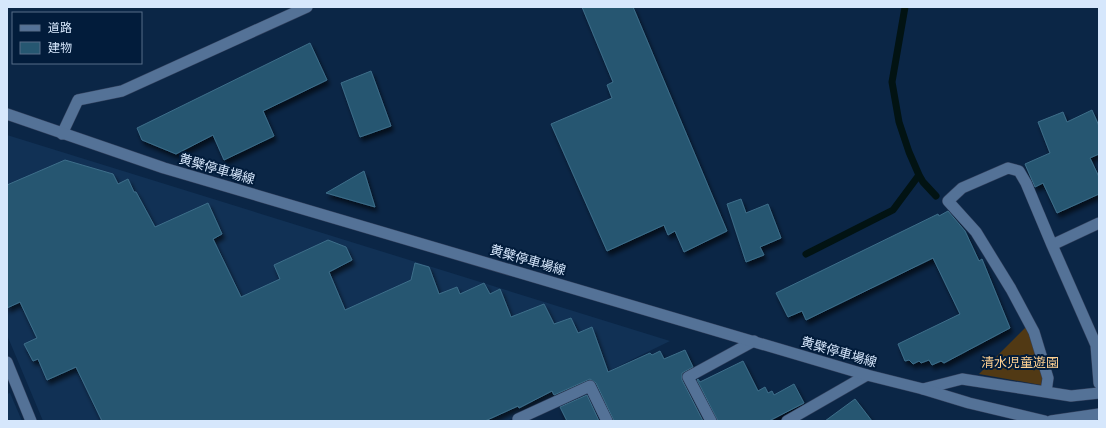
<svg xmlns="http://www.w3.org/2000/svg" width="1106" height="428" font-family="'PT Sans','Noto Sans JP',sans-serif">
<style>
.built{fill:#113155}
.green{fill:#513914}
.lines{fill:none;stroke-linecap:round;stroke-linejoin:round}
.stream{stroke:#021313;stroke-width:7}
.building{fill:#265771;stroke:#3e6e8a;filter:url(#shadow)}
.service-casing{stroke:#33415d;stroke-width:12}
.minor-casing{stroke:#33415d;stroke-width:12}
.secondary-casing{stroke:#33415d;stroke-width:12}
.service{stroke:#547297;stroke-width:11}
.minor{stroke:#547297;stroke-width:11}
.secondary{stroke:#547297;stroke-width:11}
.labels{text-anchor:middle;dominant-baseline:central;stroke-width:4;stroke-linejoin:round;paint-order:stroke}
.street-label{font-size:13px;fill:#d6e7fc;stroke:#021c3b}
.park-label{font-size:13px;fill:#fed091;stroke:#021c3b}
</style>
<defs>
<filter id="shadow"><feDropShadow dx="2.5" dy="4.5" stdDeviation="2" flood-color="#0009"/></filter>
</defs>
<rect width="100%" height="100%" fill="#0b2646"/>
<path class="built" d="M 7,135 L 670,341 L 507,421 L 43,421 L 7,335 Z
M 10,393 L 22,421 L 7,421 L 7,394 Z"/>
<path class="green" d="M 1027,326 L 1043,374 L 1041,385 L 979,374 Z"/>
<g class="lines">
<path class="stream" d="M 919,175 L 923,182 L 936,196
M 806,254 L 893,210 L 919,175 L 909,152 L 899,122 L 892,82 L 905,7"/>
</g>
<path class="building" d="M 582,7 L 633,7 L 727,231 L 684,252 L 675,231 L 668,235 L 664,225 L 607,251 L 551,124 L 612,98 L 607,85 L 613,82 Z
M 310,43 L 327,80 L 263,111 L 274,136 L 224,160 L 213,135 L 176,154 L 142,140 L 137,128 Z
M 371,71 L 391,126 L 360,137 L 341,83 Z
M 1092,110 L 1099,126 L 1099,154 L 1090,158 L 1099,177 L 1099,194 L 1057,213 L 1043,183 L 1035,187 L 1025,164 L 1050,153 L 1038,122 L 1063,112 L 1067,122 Z
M 65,160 L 113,174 L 118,184 L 128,179 L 134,192 L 136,192 L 155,227 L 208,203 L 222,234 L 213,239 L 241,297 L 280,279 L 274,265 L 328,240 L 346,247 L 352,260 L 329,272 L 345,310 L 411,280 L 415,263 L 429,267 L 439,294 L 457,287 L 460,294 L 484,283 L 490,294 L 500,289 L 511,317 L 544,304 L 554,324 L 571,318 L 578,333 L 592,327 L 608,372 L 650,353 L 652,355 L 660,351 L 664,359 L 685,350 L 693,367 L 682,373 L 682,380 L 703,421 L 614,421 L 596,383 L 590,379 L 554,395 L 552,391 L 519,408 L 518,406 L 485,421 L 102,421 L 76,367 L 47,380 L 38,359 L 33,361 L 24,344 L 37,338 L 20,302 L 7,308 L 7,185 Z
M 364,171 L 375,207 L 326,193 Z
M 741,199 L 746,213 L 768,204 L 781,238 L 760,247 L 764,255 L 746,262 L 727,204 Z
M 948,211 L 965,231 L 979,261 L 982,259 L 1010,328 L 944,363 L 941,361 L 932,365 L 929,360 L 921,363 L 919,361 L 913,364 L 909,360 L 905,361 L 898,344 L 960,314 L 933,258 L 806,320 L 802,311 L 788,317 L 776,293 L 938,214 L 939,216 Z
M 743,361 L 758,391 L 765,387 L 768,393 L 772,391 L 774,395 L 794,384 L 804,403 L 769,421 L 718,421 L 697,380 L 698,379 L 700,382 Z
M 587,395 L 599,421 L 567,421 L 560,407 Z
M 855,399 L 872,421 L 825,421 Z"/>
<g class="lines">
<g class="service-casing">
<path id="service" d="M 62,134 L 78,100 L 122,91 L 307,7"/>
</g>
<g class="minor-casing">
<path id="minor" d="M 1099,223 L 1052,245 L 1096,345 L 1099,383
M 7,362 L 31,421
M 923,389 L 962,379 L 1071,396 L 1099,393
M 1046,392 L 1048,378 L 1034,332 L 1011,289 L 976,232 L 948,201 L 962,188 L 1008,168 L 1019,171 L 1026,183 L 1052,245
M 519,421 L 518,419 L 590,386 L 607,421
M 711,421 L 688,377 L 754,341
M 787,421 L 867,375"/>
</g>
<g class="secondary-casing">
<path id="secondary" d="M 7,114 L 164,168 L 867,375 L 923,389 L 969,403 L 1045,421
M 1051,421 L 1099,414"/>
</g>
<use href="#service" class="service"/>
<use href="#minor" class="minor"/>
<use href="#secondary" class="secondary"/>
</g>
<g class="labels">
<g class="street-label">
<text transform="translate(217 169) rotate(16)">黄檗停車場線</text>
<text transform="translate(528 260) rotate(16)">黄檗停車場線</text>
<text transform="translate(839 352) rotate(16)">黄檗停車場線</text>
</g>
<g class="park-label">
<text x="1020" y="362">清水児童遊園</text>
</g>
</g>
<rect width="1106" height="428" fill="none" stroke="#d6e7fc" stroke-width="16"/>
<rect x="12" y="12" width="130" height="52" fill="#021c3b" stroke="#576d88"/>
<rect x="20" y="25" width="20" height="6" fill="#547297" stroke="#576d88"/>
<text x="48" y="32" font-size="12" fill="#d6e7fc">道路</text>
<rect x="20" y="42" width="20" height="12" fill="#265771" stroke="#576d88"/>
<text x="48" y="52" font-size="12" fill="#d6e7fc">建物</text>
</svg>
